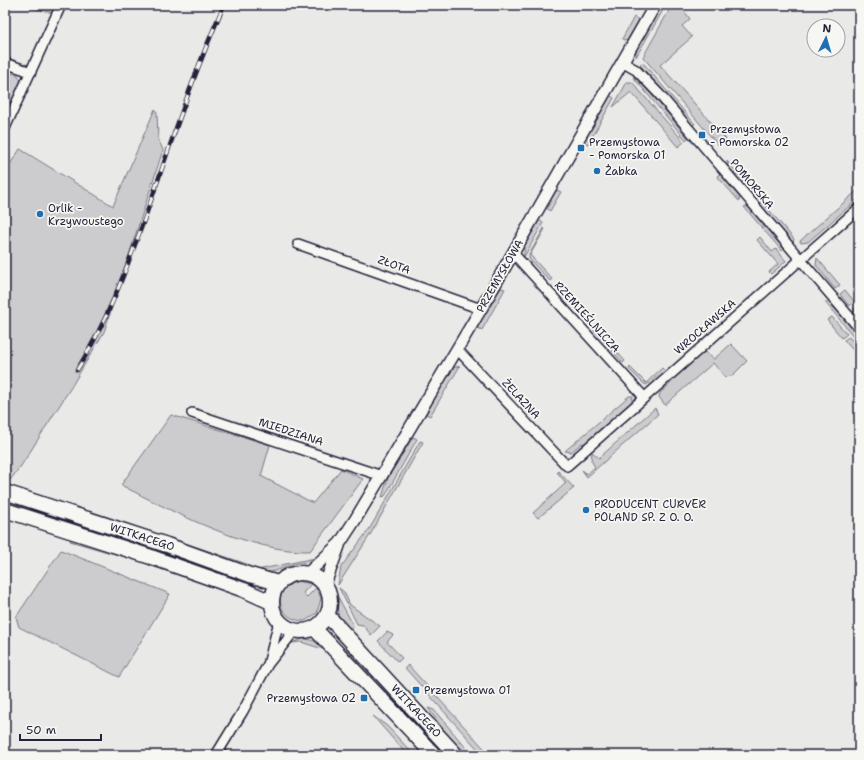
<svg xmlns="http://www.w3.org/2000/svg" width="864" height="760" font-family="'Shantell Sans',sans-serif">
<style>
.green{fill:#ccccce;stroke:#777784}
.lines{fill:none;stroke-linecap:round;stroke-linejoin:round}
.minor-casing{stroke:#22223b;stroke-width:12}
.tertiary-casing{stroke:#22223b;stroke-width:14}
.primary-casing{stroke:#22223b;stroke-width:17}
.minor{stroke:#f6f6f2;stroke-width:9}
.tertiary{stroke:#f6f6f2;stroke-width:11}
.primary{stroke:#f6f6f2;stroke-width:14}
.rail-casing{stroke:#22223b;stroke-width:4.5}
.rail{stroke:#f6f6f2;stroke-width:3;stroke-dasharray:9;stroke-linecap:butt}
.poi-dot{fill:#1f6fb2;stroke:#f6f6f2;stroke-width:1.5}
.labels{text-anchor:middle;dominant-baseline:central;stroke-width:3.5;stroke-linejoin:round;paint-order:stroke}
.poi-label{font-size:11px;fill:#22223b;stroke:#f6f6f2;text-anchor:start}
.street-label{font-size:11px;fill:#22223b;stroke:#f6f6f2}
</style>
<rect width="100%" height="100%" fill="#e9e9e7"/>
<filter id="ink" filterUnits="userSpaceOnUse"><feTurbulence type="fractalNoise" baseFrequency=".025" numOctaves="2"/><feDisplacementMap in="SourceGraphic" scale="8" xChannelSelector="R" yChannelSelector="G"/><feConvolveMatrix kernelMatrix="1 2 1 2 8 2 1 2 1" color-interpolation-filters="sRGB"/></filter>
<g filter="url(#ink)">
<path class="green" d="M 23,5 L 56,5 L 53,13 Z
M 661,5 L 666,5 L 636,57 L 636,49 Z
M 672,5 L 680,5 L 690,19 L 682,26 L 692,37 L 660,65 L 726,139 L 718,145 L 643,57 Z
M 634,17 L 639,20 L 627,41 L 622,39 Z
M 641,63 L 644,64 L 695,124 L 692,126 L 640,65 Z
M 9,72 L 18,75 L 21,81 L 7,112 L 5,111 L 5,82 Z
M 633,77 L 640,81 L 688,138 L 686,140 Z
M 627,82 L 632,82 L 684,142 L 678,147 L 631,92 L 613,107 Z
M 609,95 L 614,98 L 588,144 L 583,142 Z
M 155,109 L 157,113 L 158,139 L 163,150 L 104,332 L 70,389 L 21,466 L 10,480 L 8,479 L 5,471 L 5,172 L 20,149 L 113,206 Z
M 727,161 L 794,239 L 793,243 L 728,168 Z
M 720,174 L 740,198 L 739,201 L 717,176 Z
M 859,189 L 859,198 L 808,242 L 801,243 L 800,241 Z
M 556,190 L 561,192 L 550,211 L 546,208 Z
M 747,206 L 784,249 L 782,251 L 744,207 Z
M 539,220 L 543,223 L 524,257 L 524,247 Z
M 544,228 L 545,229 L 530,255 L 552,279 L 550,281 L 529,259 L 529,255 Z
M 760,237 L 772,252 L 776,249 L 786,261 L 771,274 L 769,272 L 778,264 L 757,240 Z
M 817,258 L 840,285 L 835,289 L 816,265 Z
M 501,288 L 505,289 L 482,330 L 476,327 Z
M 845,290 L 859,307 L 854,312 L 853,310 L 856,306 L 854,303 L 849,306 L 840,294 Z
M 825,302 L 829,302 L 859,337 L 859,343 Z
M 832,317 L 847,334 L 842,338 L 827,320 Z
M 593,325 L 625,361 L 623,363 L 591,327 Z
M 849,337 L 859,348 L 859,357 L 844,340 Z
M 731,344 L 747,361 L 732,376 L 725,377 L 713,363 L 665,405 L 659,397 L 660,393 L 670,384 L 687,363 L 705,352 L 714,359 Z
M 460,366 L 430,416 L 426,414 L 452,368 Z
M 630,367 L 646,383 L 662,368 L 664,370 L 650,383 L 645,385 L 629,369 Z
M 629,396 L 633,396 L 631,403 L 585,445 L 582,443 L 571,452 L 565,451 Z
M 655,408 L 658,414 L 587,477 L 582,470 L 587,474 L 595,467 L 591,460 L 592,452 L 599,458 Z
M 171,415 L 270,445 L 261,476 L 313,503 L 341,469 L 363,479 L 310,551 C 251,553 173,512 121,485 Z
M 413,437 L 417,439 L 385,496 L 382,497 L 388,478 Z
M 420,441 L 423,442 L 370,535 L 338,585 L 341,567 L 370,528 Z
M 558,471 L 574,488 L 538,518 L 533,513 L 566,483 L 557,472 Z
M 90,511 L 247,564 L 249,567 L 181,542 L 89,512 Z
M 107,532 L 244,580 L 243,582 L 106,535 Z
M 71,539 L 124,555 L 239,594 L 239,596 L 135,560 L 70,541 Z
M 61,550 L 170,594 L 119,677 L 19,627 L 16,617 Z
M 315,558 L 317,559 C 308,564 300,562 290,565 C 276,570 273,575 257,570 Z
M 297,581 L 311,584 L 303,593 L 307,597 L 316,588 L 321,598 L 317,613 L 305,621 C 278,621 270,590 297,581 Z
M 339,588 L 344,592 L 350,605 L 380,626 L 371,635 L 363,625 L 357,624 Z
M 336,593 L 351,621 L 353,625 L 349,630 L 338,614 Z
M 387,632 L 393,635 L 387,642 L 402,658 L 398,662 L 378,641 Z
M 302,639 C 312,639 319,642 326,650 L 301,642 L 292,643 Z
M 348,647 L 448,755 L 441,755 L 346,649 Z
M 408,665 L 490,755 L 483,755 L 405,668 Z
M 428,708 L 434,710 L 472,755 L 465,755 L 448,736 Z
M 373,716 L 387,726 L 414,755 L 407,755 Z"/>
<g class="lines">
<g class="minor-casing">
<path id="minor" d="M 622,62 L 636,70 L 659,94 L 859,328
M 5,63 L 31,72
M 5,128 L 61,5
M 298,244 L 481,309
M 513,253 L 644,397
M 457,349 L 567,466 L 859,208
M 192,413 L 382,476
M 269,661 L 279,621
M 216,755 L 243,711 L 268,664 L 295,630"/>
</g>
<g class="tertiary-casing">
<path id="tertiary" d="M 308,573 L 340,543 L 355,520 L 481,309 L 655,5
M 325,584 L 339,546"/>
</g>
<g class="primary-casing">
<path id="primary" d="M 5,492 L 167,545 L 250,575 L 278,583
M 5,510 L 151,557 L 244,590 L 271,602
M272 602a29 29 0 1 1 58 0a29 29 0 1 1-58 0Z
M 327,615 L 456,755
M 314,628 L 434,755"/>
</g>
<use href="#minor" class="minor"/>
<use href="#tertiary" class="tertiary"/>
<use href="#primary" class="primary"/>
<g class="rail-casing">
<path id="rail" d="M 77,370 C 108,321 127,267 147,212 C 171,143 194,72 224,5"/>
</g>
<use href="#rail" class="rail"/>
</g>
</g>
<g class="poi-dot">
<rect x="698" y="131" width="8" height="8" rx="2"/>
<rect x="577" y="144" width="8" height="8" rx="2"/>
<circle cx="597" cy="171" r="4"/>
<circle cx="40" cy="214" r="4"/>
<circle cx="586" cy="510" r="4"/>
<rect x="412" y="686" width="8" height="8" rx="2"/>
<rect x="360" y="694" width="8" height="8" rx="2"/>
</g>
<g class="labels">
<g class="poi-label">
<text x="710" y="129">Przemysłowa<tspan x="710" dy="13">- Pomorska 02</tspan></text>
<text x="589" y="142">Przemysłowa<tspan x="589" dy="13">- Pomorska 01</tspan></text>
<text x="605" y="171">Żabka</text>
<text x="48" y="208">Orlik -<tspan x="48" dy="13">Krzywoustego</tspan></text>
<text x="594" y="504">PRODUCENT CURVER<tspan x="594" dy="13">POLAND SP. Z O. O.</tspan></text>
<text x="424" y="690">Przemysłowa 01</text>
<text x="356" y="698" text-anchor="end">Przemysłowa 02</text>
</g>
<g class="street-label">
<text transform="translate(752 184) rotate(50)">POMORSKA</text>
<text transform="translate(394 265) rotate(20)">ZŁOTA</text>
<text transform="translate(500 276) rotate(-60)">PRZEMYSŁOWA</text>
<text transform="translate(587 317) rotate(48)">RZEMIEŚLNICZA</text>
<text transform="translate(705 327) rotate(-41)">WROCŁAWSKA</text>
<text transform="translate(521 399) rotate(47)">ŻELAZNA</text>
<text transform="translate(291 432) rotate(18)">MIEDZIANA</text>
<text transform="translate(142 537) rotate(18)">WITKACEGO</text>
<text transform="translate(416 711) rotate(47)">WITKACEGO</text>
</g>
</g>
<rect width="864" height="760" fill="none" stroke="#f6f6f2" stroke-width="20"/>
<rect x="10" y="10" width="844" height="740" fill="none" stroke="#22223b" stroke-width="1.5" filter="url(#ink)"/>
<g transform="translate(826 38) rotate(5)"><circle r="19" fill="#f6f6f2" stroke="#a1a1a9"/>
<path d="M0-3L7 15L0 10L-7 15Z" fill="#1f6fb2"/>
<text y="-6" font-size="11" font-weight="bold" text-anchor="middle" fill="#22223b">N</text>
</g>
<path d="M20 734v6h81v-6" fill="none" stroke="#22223b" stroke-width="2"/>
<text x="26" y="734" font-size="12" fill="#22223b" stroke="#f6f6f2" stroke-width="3" paint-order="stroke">50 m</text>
</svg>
